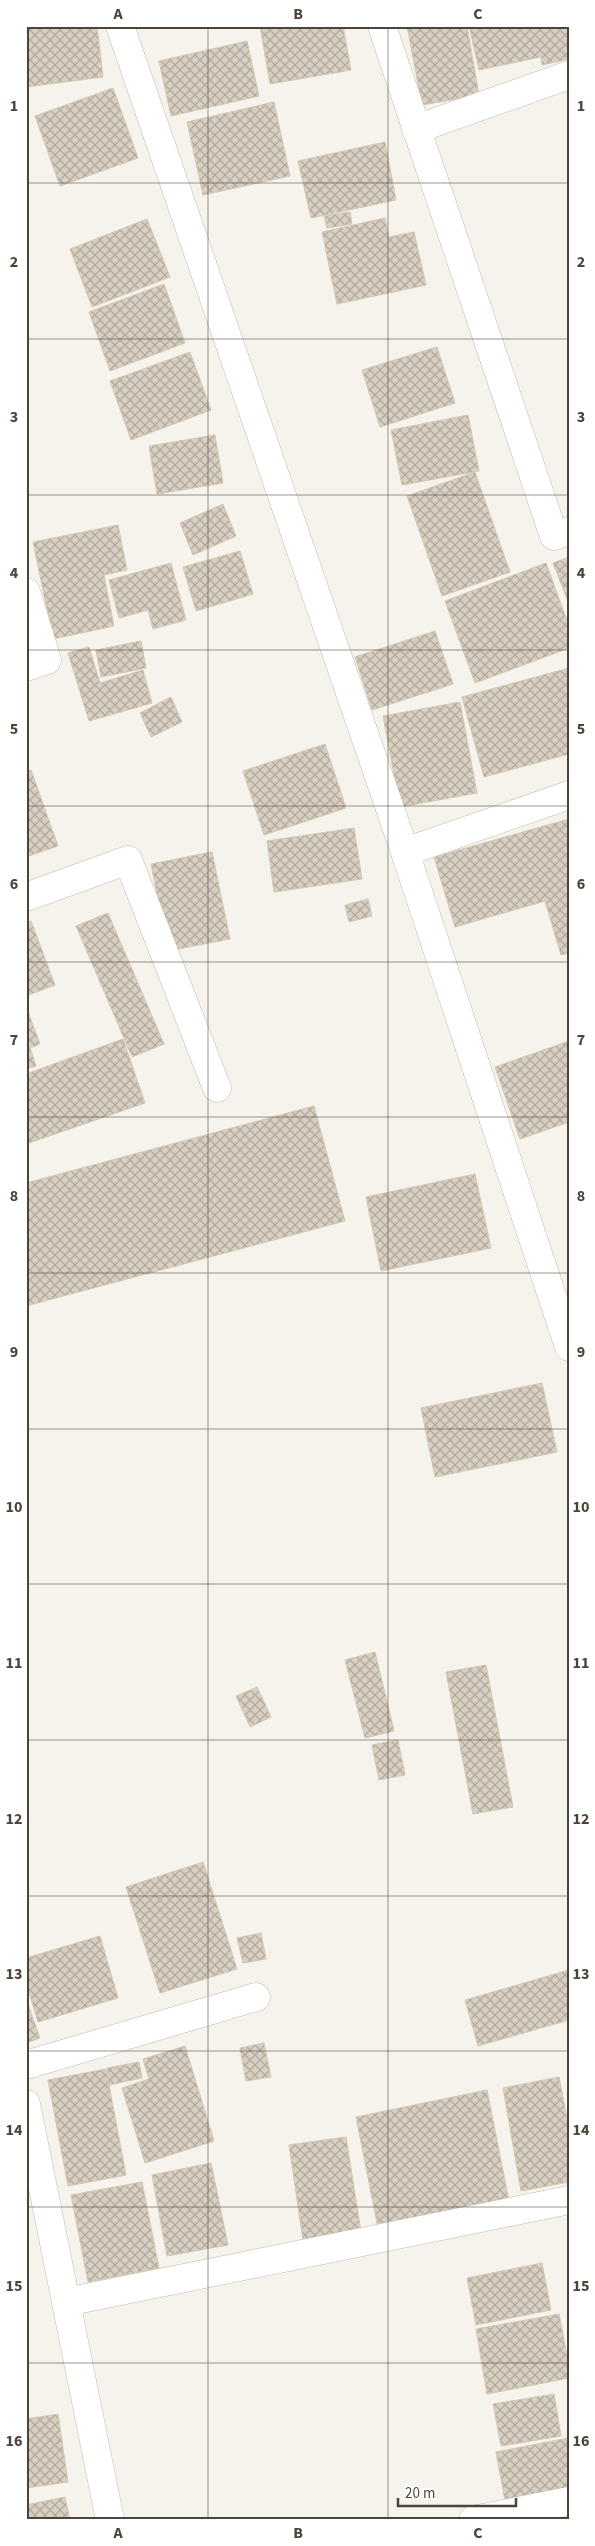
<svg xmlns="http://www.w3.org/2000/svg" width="595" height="2546" font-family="'Source Sans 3',sans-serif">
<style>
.building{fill:url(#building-cross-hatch);stroke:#d3c7b4}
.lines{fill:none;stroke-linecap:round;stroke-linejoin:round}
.street-casing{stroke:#c2bbae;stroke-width:29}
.street{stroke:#fff;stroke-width:28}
.grid{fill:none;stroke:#4b4439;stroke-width:1;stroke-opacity:0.55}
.neatline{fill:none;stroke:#4b4439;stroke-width:2}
.grid-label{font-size:16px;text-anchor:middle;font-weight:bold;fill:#4b4439}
</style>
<defs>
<pattern id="building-cross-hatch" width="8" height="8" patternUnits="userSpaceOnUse" patternTransform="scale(1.25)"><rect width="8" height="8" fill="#d8cfc1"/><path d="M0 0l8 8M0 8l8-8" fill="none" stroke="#b1aa9e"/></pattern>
</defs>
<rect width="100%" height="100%" fill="#f6f3ec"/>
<path class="building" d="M 26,26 L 97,26 L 103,77 L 26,87 Z
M 260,26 L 343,26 L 351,70 L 270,84 Z
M 407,26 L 467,26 L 479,95 L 422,105 Z
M 469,26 L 569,26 L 569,59 L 542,65 L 541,57 L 479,70 Z
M 247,41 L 259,96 L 171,116 L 159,61 Z
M 113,88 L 138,158 L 60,186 L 35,116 Z
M 274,102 L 290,176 L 203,195 L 187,122 Z
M 385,142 L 396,200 L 311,218 L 298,161 Z
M 350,212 L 352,224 L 327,228 L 324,216 Z
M 385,218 L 389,237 L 414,232 L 426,285 L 337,304 L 322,232 Z
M 147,219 L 170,277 L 92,307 L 70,249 Z
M 164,284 L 185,343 L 110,371 L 89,312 Z
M 437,347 L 455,403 L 380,427 L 362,370 Z
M 190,352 L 211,410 L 131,440 L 110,381 Z
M 468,415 L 479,471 L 402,485 L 391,430 Z
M 215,435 L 223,483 L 157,494 L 149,446 Z
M 475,472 L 510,572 L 442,596 L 407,496 Z
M 223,504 L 236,536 L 193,555 L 180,523 Z
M 118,525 L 127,570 L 104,575 L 114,626 L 53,639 L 33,542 Z
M 240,551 L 253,594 L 196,611 L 183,567 Z
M 569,557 L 569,604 L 553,563 Z
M 171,563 L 186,620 L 153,629 L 148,610 L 119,618 L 109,580 Z
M 546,563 L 569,626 L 569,648 L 475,683 L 445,601 Z
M 435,631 L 453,684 L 372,710 L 355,657 Z
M 141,641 L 146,668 L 101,677 L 96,650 Z
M 89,647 L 100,683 L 143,670 L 152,703 L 89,721 L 68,653 Z
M 569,668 L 569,754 L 484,777 L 462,697 Z
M 171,697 L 182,722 L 151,737 L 140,713 Z
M 460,702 L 477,793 L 400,807 L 383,716 Z
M 325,744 L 346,808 L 264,835 L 243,771 Z
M 31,770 L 58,846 L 26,857 L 26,772 Z
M 569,819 L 569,953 L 561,955 L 545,901 L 455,927 L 434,857 Z
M 354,828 L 362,879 L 274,892 L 267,841 Z
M 212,852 L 230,939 L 168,951 L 151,864 Z
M 368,899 L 372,916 L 349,922 L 345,905 Z
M 108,913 L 164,1044 L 132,1057 L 76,926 Z
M 31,921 L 55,985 L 26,996 L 26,923 Z
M 26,1006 L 40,1044 L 30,1048 L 36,1066 L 26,1069 Z
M 123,1039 L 145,1103 L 26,1144 L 26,1074 Z
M 569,1041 L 569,1122 L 520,1139 L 495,1067 Z
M 314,1106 L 345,1221 L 26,1306 L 26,1183 Z
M 475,1174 L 491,1248 L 381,1271 L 366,1197 Z
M 542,1383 L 557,1452 L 435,1477 L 421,1408 Z
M 375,1652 L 394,1731 L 365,1738 L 345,1660 Z
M 486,1665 L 513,1807 L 473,1814 L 446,1672 Z
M 257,1687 L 271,1717 L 250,1727 L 236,1696 Z
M 398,1740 L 405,1775 L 379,1780 L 372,1745 Z
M 203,1862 L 237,1969 L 160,1993 L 126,1887 Z
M 261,1933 L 266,1959 L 243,1963 L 237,1938 Z
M 100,1936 L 118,1998 L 38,2022 L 26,1983 L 26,1958 Z
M 569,1970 L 569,2020 L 478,2046 L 465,2000 Z
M 26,1999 L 40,2038 L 26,2043 Z
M 264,2043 L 271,2077 L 246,2081 L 240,2048 Z
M 185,2046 L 214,2141 L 145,2163 L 122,2088 L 149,2079 L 143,2059 Z
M 139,2062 L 142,2078 L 109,2085 L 107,2068 Z
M 106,2069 L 126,2175 L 68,2186 L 48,2080 Z
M 559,2077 L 569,2128 L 569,2182 L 521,2191 L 503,2088 Z
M 487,2090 L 510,2206 L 378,2228 L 356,2117 Z
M 346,2137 L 361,2232 L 303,2240 L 289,2145 Z
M 211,2163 L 228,2245 L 167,2256 L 152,2175 Z
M 142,2182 L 159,2268 L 88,2282 L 71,2195 Z
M 542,2263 L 551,2310 L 476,2325 L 467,2278 Z
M 559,2314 L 569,2366 L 569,2378 L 487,2394 L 476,2329 Z
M 554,2394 L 561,2436 L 501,2446 L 493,2404 Z
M 58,2414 L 68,2482 L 26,2488 L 26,2419 Z
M 568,2438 L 569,2494 L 506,2506 L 496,2452 Z
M 65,2497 L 70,2520 L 26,2520 L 26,2505 Z"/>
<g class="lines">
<g class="street-casing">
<path id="street" d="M 120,26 L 405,852
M 382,26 L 554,536 L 569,531
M 416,129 L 569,75
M 26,592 L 47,660 L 26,667
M 569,795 L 405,852 L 569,1347
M 26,897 L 128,860 L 217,1088
M 26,2065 L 256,1997
M 26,2104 L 110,2520
M 66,2302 L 569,2200
M 473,2520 L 569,2501"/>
</g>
<use href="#street" class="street"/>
</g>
<path class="grid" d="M 208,26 L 208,2520M 388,26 L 388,2520M 26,183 L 569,183M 26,339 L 569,339M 26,495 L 569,495M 26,650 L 569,650M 26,806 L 569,806M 26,962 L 569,962M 26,1117 L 569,1117M 26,1273 L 569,1273M 26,1429 L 569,1429M 26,1584 L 569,1584M 26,1740 L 569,1740M 26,1896 L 569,1896M 26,2051 L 569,2051M 26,2207 L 569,2207M 26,2363 L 569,2363"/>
<rect width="595" height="2546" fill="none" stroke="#ffffff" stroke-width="55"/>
<path d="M398 2498v8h118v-8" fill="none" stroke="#4b4439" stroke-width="2.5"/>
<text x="405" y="2498" font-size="15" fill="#4b4439" stroke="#ffffff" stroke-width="4" paint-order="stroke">20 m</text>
<rect x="28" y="28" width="540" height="2490" class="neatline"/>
<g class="grid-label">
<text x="118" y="19">A</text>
<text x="298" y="19">B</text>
<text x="478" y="19">C</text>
<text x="14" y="111">1</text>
<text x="581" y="111">1</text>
<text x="14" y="267">2</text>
<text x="581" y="267">2</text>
<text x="14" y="422">3</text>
<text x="581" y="422">3</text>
<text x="14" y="578">4</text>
<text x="581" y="578">4</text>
<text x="14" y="734">5</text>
<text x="581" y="734">5</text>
<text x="14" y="889">6</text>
<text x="581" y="889">6</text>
<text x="14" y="1045">7</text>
<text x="581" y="1045">7</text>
<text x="14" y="1201">8</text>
<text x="581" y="1201">8</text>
<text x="14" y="1357">9</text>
<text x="581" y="1357">9</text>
<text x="14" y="1512">10</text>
<text x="581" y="1512">10</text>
<text x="14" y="1668">11</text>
<text x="581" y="1668">11</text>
<text x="14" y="1824">12</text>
<text x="581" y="1824">12</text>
<text x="14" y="1979">13</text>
<text x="581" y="1979">13</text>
<text x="14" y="2135">14</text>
<text x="581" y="2135">14</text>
<text x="14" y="2291">15</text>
<text x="581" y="2291">15</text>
<text x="14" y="2446">16</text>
<text x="581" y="2446">16</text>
<text x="118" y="2538">A</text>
<text x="298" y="2538">B</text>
<text x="478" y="2538">C</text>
</g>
</svg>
